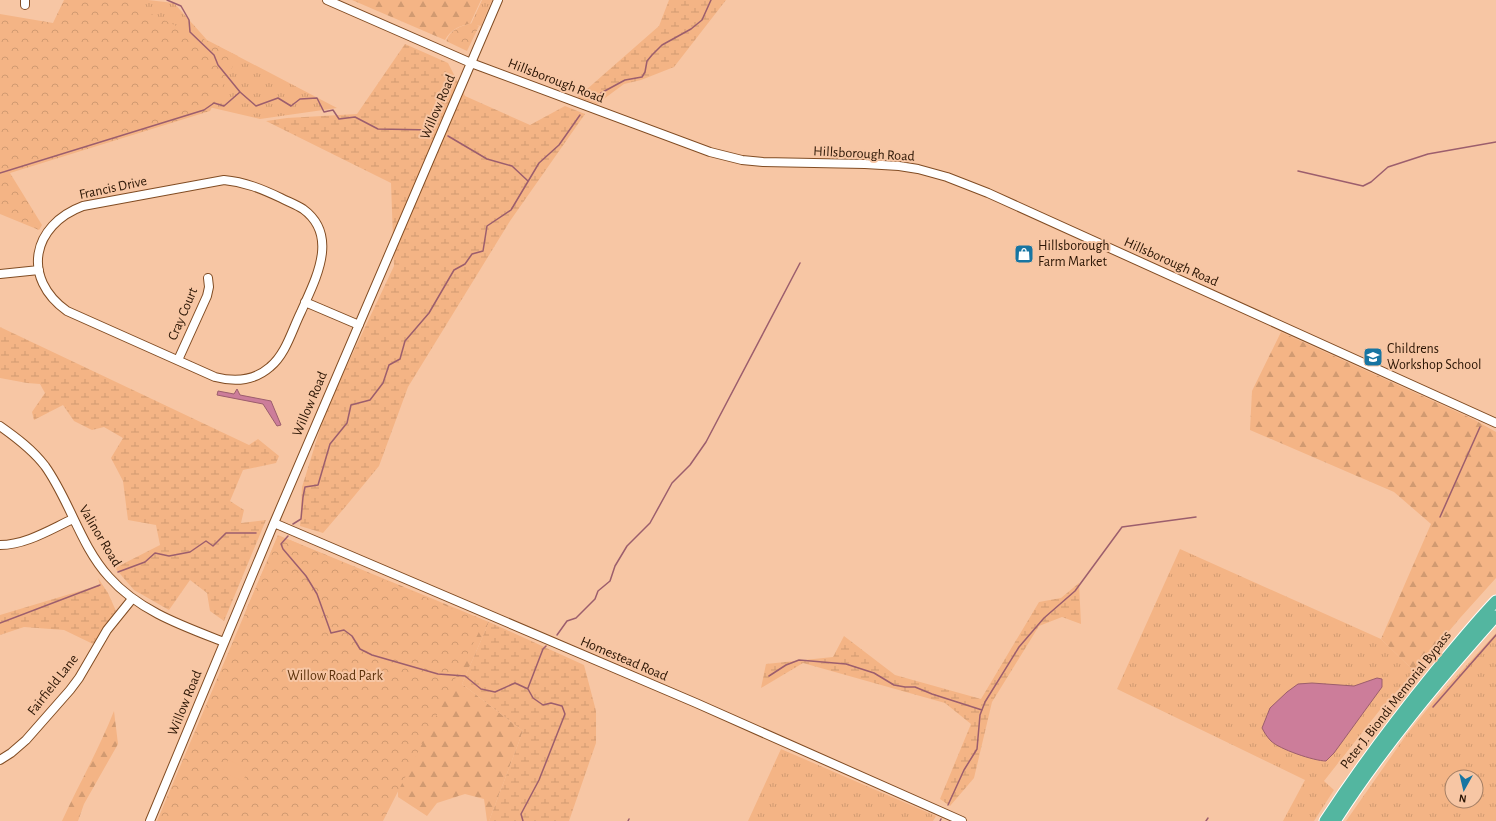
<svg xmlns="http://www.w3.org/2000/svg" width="1496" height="821" font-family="'Alegreya Sans',sans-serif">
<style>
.grass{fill:url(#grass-tufts);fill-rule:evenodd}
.forest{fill:url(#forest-firs)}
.wetland{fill:url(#wetland-marsh)}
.park{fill:url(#park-crowns)}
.garden{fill:#f4b485}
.water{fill:#cc7d9a;stroke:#9c5e6d}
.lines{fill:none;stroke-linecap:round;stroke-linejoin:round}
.stream{stroke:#9c5e6d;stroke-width:1.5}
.minor-casing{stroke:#814c23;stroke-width:10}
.highway-casing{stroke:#fff;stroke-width:13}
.minor{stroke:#fff;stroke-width:8}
.highway{stroke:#53b6a0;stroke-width:11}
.labels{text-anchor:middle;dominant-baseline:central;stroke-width:4;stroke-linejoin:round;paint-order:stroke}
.street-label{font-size:14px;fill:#2b1504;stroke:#f7c6a4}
.poi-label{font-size:14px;fill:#2b1504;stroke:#f7c6a4;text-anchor:start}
.park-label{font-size:14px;fill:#5d320b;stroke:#f7c6a4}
</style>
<defs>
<pattern id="grass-tufts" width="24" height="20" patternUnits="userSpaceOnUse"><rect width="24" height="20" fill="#f4b485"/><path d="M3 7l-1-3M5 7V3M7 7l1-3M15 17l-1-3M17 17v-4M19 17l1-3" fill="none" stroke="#d19a71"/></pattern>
<pattern id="forest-firs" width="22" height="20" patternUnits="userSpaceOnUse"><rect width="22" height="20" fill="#f4b485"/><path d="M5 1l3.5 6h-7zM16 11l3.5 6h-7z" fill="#d19a71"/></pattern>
<pattern id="wetland-marsh" width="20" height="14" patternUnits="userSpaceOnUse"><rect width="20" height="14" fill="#f4b485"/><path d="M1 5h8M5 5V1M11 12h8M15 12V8" fill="none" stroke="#d19a71"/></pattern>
<pattern id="park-crowns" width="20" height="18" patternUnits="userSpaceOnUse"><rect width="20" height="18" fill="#f4b485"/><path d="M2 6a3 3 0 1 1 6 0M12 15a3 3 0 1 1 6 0" fill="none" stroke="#d19a71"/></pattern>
</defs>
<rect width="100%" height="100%" fill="#f7c6a4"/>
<path class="grass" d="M 64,0 L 148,0 L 174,3 L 207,40 L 337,108 L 260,119 L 183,101 Z
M 482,0 L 492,0 L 481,26 L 471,24 Z
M 1180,549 L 1381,639 L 1415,672 L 1383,706 L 1324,781 L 1334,790 L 1314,821 L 1283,821 L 1305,780 L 1117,689 Z
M 1496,633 L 1496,821 L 1346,821 L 1407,734 L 1434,701 ZM 1452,777 L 1476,777 L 1476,801 L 1452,801 Z
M 781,749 L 936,816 L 933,821 L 748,821 Z"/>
<path class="forest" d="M 352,0 L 481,0 L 470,24 C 459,26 451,29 445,40 Z
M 1281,332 L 1473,419 L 1496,432 L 1496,578 L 1460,618 L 1415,672 L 1381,639 L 1431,524 L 1394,492 L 1250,430 L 1252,391 Z
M 277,538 L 290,540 L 489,622 L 462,684 L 523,731 L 489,821 L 487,821 L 484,799 L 465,794 L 437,803 L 427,816 L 398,797 L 397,737 L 244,616 L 247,608 Z
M 114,711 L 118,744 L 84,804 L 78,821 L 62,821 C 79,784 99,749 114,711 Z"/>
<path class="wetland" d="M 669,0 L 726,0 L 674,67 L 641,80 L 624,84 L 597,104 L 578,97 L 659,26 Z
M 405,44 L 448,63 L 465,96 L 530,125 L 565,106 L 585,114 L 510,221 L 408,387 L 379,466 L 346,506 L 323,533 L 300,526 L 302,487 L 326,410 L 394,266 L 391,183 L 266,121 L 287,118 L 357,114 Z
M 0,327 L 249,445 L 258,439 L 279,456 L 276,463 L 243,470 L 230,501 L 244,510 L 241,523 L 266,520 L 224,621 L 210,611 L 207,593 L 190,580 L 169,610 L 134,590 L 115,568 L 160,545 L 156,525 L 128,520 L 123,481 L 111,458 L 123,438 L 104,427 L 92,430 L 74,421 L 63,405 L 34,420 L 32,412 L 45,393 L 40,384 L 27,383 L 0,378 Z
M 98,578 L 108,593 L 116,611 L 93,644 L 64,630 L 24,627 L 0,635 L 0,615 L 100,585 Z
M 1079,583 L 1081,624 L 1062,617 L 1039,626 L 992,702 L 974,778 L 950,806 L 940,799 L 971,724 L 945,703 L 803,663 L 761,688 L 766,664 L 833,657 L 844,636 L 895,675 L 981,699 L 1039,602 L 1061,598 Z
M 489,622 L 584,665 L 596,711 L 596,743 L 569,821 L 489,821 L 523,731 L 462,684 Z"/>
<path class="park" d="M 64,0 L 123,0 L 238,56 L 210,111 L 10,173 L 42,225 L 39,230 L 0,214 L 0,14 L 53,23 Z
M 473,23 L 479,26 L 467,51 L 446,41 C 451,29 460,26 473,23 Z
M 278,535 L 484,622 L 383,821 L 157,821 Z"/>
<path class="garden" d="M 228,760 L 248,769 L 243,781 L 223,772 Z"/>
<path class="water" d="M 237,389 L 240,395 L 271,401 L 281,425 L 277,426 L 263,404 L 217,395 L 218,391 L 234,394 Z
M 1377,678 L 1382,679 L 1382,687 L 1334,753 L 1326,761 C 1314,761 1279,749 1271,741 C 1267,737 1264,732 1262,728 L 1270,708 L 1287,692 L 1298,684 L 1312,683 L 1354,686 Z"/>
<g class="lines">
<path class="stream" d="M 167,0 L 181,6 L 189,20 L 190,32 L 214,55 L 218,65 L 240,92
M 591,98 L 599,96 L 601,93 L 625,80 L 642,77 L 645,72 L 647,61 L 652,55 L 662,45 L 691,29 L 702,20 L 711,0
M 448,136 L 487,159 L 512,166 L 528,181
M 1298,171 L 1363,186 L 1371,182 L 1388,167 L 1428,154 L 1496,142
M 0,173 L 204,110 L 214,103 L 224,106 L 240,92 L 256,106 L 278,98 L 291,106 L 300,99 L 317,98 L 324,112 L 333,110 L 339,119 L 355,117 L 378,129 L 433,130
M 1440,517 L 1480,427
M 293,524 L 301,519 L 303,497 L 305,487 L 318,485 L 330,444 L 347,423 L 351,405 L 370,400 L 383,383 L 389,365 L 400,359 L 405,341 L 429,313 L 454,270 L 465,264 L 472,254 L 483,251 L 487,226 L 511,210 L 539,163 L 559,145 L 580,115
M 288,536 L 281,544 L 283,549 L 306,576 L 317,594 L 331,633 L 344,630 L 352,636 L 360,649 L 372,655 L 438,674 L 465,676 L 481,689 L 495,692 L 515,683 L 528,689 L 533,698 L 543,705 L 551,703 L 562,706 L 565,714 L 539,780 L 521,814 L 523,821
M 118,572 L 145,562 L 155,553 L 169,556 L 190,552 L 206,541 L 213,546 L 226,533 L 256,533
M 0,623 L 100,585
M 557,635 L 567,621 L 576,618 L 595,599 L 598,591 L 610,581 L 615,566 L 627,546 L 650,523 L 672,483 L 690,465 L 706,442 L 800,263
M 769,676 L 786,665 L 799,660 L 846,664 L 874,673 L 894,685 L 905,687 L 915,687 L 932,694 L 982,710
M 528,688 L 543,649 L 546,646
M 1433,707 L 1496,635
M 948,805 L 964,770 L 977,749 L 980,715 L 985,702 L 1019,647 L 1044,618 L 1075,591 L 1122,527 L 1196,517
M 628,821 L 629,819
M 940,821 L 941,819
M 1206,821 L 1208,818"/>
<g class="minor-casing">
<path id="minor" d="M 25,0 L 25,5
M 327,0 L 471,63 L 710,152 L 742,160 L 763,162 L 865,164 L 899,166 L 918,169 L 947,177 L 988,193 L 1496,423
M 224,180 C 245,182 262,189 281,198 C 289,202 297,205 303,209 C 340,236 315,280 301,312 C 292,330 286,354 270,367 C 254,381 234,382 215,377 L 67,311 C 21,278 32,225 83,206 Z
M 0,274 L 39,270
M 305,302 L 359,325
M 178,360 L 207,296 L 209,287 L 208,278
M 0,426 C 17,438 33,450 45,466 C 70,501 80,545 109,577 C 139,611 183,626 224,642
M 274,523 L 696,703 L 962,821
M 0,545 C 26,545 51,529 73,519
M 0,760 L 11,753 L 26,740 L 70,690 L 79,678 L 107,630 L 132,599
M 150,821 L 274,523 L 498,0"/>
</g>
<g class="highway-casing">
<path id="highway" d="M 1325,821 C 1359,769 1395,721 1434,673 C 1454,649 1474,624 1496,601
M 1335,821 C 1382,748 1438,681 1496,616"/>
</g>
<use href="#minor" class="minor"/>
<use href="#highway" class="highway"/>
</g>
<defs>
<g id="shop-square" transform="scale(1)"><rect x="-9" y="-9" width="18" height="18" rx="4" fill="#1775a2" stroke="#f7c6a4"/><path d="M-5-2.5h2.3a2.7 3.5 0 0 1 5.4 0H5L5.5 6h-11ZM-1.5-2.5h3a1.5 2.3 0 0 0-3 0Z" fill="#fff"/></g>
<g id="school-square" transform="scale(1)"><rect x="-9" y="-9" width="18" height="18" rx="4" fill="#1775a2" stroke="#f7c6a4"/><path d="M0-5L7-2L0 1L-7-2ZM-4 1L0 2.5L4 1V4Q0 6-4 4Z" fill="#fff"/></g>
</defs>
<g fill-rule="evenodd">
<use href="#shop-square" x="1024" y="254"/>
<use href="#school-square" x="1373" y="357"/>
</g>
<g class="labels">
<g class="street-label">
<text transform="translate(556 81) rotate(21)">Hillsborough Road</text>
<text transform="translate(438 107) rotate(-67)">Willow Road</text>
<text transform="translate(864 154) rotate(3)">Hillsborough Road</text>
<text transform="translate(113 188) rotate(-12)">Francis Drive</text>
<text transform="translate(1171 262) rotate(24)">Hillsborough Road</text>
<text transform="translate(183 314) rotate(-67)">Cray Court</text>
<text transform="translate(310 404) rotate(-67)">Willow Road</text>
<text transform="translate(100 536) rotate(59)">Valinor Road</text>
<text transform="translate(624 659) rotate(23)">Homestead Road</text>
<text transform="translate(53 685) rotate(-52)">Fairfield Lane</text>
<text transform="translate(1396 700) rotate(-52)">Peter J. Biondi Memorial Bypass</text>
<text transform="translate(185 703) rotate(-68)">Willow Road</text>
</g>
<g class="poi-label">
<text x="1038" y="246">Hillsborough<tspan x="1038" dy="16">Farm Market</tspan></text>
<text x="1387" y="349">Childrens<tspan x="1387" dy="16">Workshop School</tspan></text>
</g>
<g class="park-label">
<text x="335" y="676">Willow Road Park</text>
</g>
</g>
<g transform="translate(1464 789) rotate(188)"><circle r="19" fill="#f7c6a4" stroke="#a57f64"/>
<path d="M0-3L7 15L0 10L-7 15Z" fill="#1775a2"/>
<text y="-6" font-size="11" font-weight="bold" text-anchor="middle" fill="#2b1504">N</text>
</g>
</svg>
